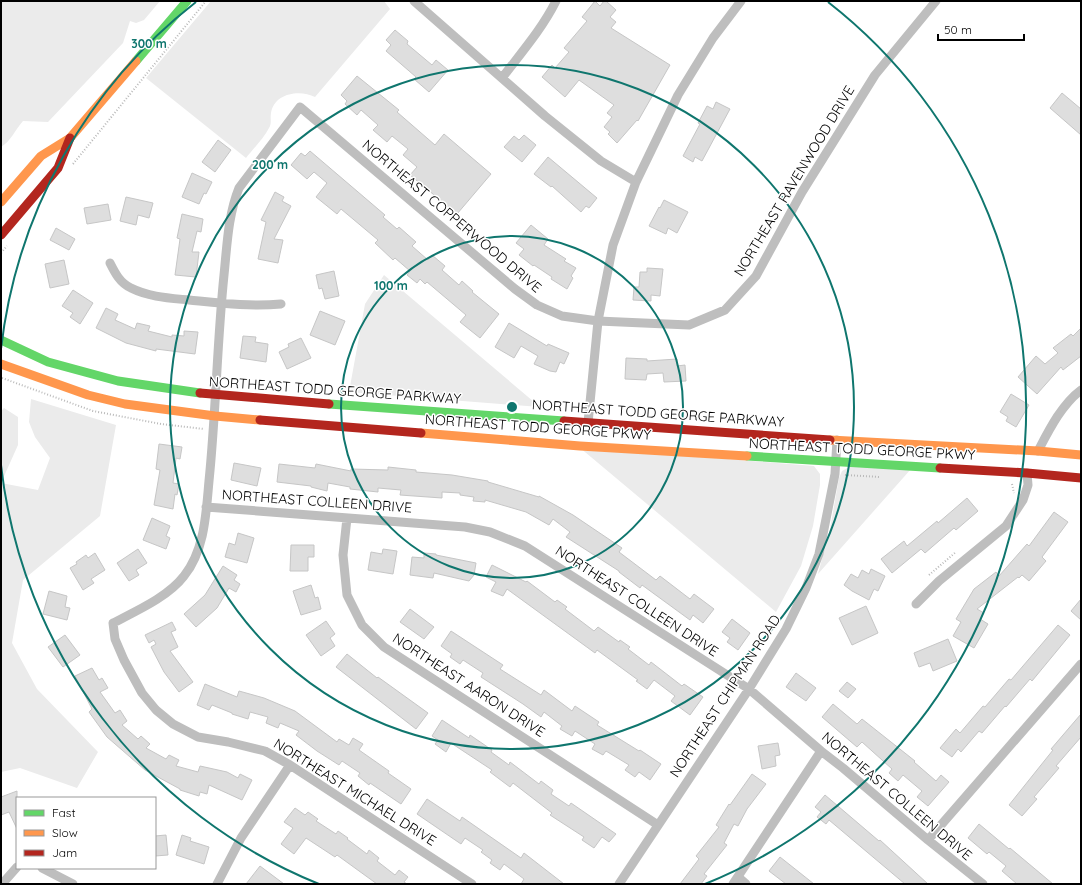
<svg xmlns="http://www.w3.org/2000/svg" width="1082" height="885" font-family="Quicksand,sans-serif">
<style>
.green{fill:#ebebeb}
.building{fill:#dedede;stroke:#c6c6c6}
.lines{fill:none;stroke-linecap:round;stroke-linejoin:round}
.path{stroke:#b9b9b9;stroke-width:2;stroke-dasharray:1 2;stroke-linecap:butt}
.street{stroke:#bebebe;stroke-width:9}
.fast{stroke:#63d668;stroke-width:9}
.slow{stroke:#ff974d;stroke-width:9}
.jam{stroke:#b3261e;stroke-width:9}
.ring{fill:none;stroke:#0f766e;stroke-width:2}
.labels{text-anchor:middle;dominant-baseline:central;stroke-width:3;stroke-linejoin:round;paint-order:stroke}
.street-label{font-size:14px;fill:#000;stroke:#fff}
.centre{fill:#0f766e;stroke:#fff;stroke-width:2}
.ring-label{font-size:12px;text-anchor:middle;font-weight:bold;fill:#0f766e;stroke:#fff;stroke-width:3;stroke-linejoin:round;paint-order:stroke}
</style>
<rect width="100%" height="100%" fill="#fff"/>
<path class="green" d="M 1,1 L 160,1 L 144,20 L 136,23 L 130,21 L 123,43 L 48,122 L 23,121 C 15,130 11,141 1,147 Z
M 211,1 L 384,1 L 390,9 L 315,97 C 300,89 274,93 271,113 C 270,119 272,123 269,128 C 264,138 253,149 246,158 L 146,78 Z
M 384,275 L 540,407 L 349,392 L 365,304 Z
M 31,399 L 116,425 L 100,516 L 23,580 L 12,643 L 37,689 L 98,752 L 77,788 L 20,768 L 1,772 L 1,411 L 4,408 L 18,417 L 18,445 L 1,483 L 38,490 L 50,458 L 35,437 L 29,422 Z
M 579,447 L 814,466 L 820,474 L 820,485 L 813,526 L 801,566 L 776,612 Z
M 851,466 L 911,469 L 818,574 L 830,529 L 839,478 L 842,471 Z"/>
<path class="building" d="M 595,1 L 600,6 L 604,1 L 606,1 L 616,10 L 610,17 L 616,22 L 611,28 L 670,65 L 638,121 L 637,120 L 617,143 L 608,134 L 610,132 L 604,127 L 612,117 L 607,113 L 614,105 L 579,80 L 565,97 L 542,77 L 552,65 L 555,68 L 569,52 L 564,48 L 587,21 L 582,17 Z
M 395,30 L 408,41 L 407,44 L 432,65 L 436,60 L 448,70 L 429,92 L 414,79 L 416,77 L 386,51 L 391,45 L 386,40 Z
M 357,76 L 399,110 L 397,112 L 435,145 L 444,134 L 491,174 L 457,214 L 410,175 L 417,167 L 403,155 L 408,149 L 392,136 L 387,142 L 373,130 L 378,125 L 361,110 L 357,115 L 345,104 L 347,101 L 341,95 Z
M 1062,93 L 1081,109 L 1081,135 L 1050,108 Z
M 716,102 L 730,109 L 702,161 L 695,157 L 693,162 L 683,156 L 700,124 L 698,123 L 707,106 L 713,109 Z
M 524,135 L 536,145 L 522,162 L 504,147 L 514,136 L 519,140 Z
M 218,140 L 231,150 L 215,172 L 202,162 Z
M 310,151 L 385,215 L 383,217 L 397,229 L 399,227 L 416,242 L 412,246 L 428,260 L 432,255 L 445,266 L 442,270 L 459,285 L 462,281 L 473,291 L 472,292 L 499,314 L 480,338 L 460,322 L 466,315 L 427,282 L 425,284 L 420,279 L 417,283 L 407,275 L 410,271 L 395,258 L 393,260 L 375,243 L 378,240 L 341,209 L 337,214 L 316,197 L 327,183 L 314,172 L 307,179 L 291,165 L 301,153 L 305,156 Z
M 548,157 L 597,198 L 589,208 L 586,206 L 581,212 L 552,186 L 551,187 L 534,174 Z
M 192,173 L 212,182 L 206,194 L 204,193 L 199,204 L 182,197 Z
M 275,192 L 284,197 L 282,201 L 291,206 L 274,239 L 283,240 L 278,263 L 258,259 L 266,222 L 261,220 Z
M 126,197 L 153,203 L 149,218 L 138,215 L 136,225 L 120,221 Z
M 664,200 L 688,212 L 677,233 L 668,228 L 666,234 L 649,226 L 659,207 L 660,208 Z
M 108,204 L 111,220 L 87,224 L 84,208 Z
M 182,214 L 203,219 L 201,232 L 197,231 L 192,252 L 199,252 L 196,277 L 175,275 L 180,239 L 177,238 Z
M 531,225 L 548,239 L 544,245 L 566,259 L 564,261 L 576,268 L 571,276 L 573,278 L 567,289 L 551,279 L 552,277 L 534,265 L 533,266 L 519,255 L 524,249 L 516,243 Z
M 56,228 L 75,239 L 69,250 L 50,240 Z
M 64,260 L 69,284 L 50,288 L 45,264 Z
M 647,268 L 663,269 L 660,296 L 651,295 L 651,301 L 633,300 L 634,287 L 639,287 L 640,272 L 647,272 Z
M 334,271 L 339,296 L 325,299 L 322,288 L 319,289 L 316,275 Z
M 73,290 L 93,303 L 80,324 L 70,317 L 73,313 L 62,306 Z
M 106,308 L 118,314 L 115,320 L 135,329 L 137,323 L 150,326 L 148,331 L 172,337 L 172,335 L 184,336 L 184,331 L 198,332 L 195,354 L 156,349 L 156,351 L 126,343 L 96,328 Z
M 320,311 L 345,321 L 335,345 L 310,335 Z
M 509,323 L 547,346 L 548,344 L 569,353 L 564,364 L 560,362 L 556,372 L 550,371 L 534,364 L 538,356 L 521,346 L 514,358 L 495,347 Z
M 1081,328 L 1081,356 L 1063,370 L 1061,367 L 1037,394 L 1018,377 L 1036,356 L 1045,364 L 1058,353 L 1053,348 L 1071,334 L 1073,336 Z
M 243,336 L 256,337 L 255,342 L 268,344 L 266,362 L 240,358 Z
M 301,338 L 311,358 L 287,369 L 279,352 L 289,347 L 288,344 Z
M 626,358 L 647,359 L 647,361 L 677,359 L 677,366 L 685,365 L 686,381 L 664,382 L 663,373 L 647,374 L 646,380 L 625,379 Z
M 1011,394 L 1029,405 L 1016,427 L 1006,421 L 1008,417 L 1000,412 Z
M 159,444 L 182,447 L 180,459 L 176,458 L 173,483 L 179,484 L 177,495 L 175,494 L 173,509 L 154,505 L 160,470 L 156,469 Z
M 234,463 L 261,468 L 257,486 L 231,480 Z
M 279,464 L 315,468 L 316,464 L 351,471 L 351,469 L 388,470 L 388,467 L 416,470 L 416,472 L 452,475 L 488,481 L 488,482 L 539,497 L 539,496 L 573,515 L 622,548 L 619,552 L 656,580 L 660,576 L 690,599 L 694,594 L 714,609 L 703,623 L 693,615 L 690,620 L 642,585 L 640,588 L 619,572 L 619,571 L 566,537 L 570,532 L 553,519 L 549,525 L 526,512 L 485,500 L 485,502 L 473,501 L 474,497 L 460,495 L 460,493 L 442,492 L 442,498 L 400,495 L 401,490 L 378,488 L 378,492 L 350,489 L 350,487 L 328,483 L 327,491 L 311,487 L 311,486 L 277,482 Z
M 967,498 L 978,511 L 956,530 L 954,528 L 925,553 L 921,549 L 892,573 L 881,559 L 904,541 L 907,546 L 937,521 L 938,523 Z
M 1054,512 L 1068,522 L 1042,557 L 1046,561 L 1029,581 L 1022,575 L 1019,578 L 1018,577 L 977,609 L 984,613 L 980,619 L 988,624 L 974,648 L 953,636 L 961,622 L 956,619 L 974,589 L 996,572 L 999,576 L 1027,544 L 1029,546 Z
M 152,518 L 170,526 L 166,536 L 170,538 L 166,549 L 143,540 Z
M 238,533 L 254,538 L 247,563 L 225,557 L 229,543 L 235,545 Z
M 291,545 L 314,545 L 314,557 L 308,557 L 308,571 L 290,571 Z
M 138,549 L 147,563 L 136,570 L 139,575 L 129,581 L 117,563 Z
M 383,549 L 397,551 L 393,574 L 368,570 L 371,552 L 382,554 Z
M 95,553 L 105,570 L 91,579 L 94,583 L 83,590 L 70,568 L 77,564 L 76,562 L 86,555 L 88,558 Z
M 424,553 L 436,554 L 436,555 L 476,563 L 474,575 L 469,581 L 434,573 L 433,578 L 410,575 L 412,557 L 424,558 Z
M 492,565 L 526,582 L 527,581 L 555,602 L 557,600 L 567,607 L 565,609 L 594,631 L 598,627 L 619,642 L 620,640 L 630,647 L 628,649 L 649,665 L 651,662 L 682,686 L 684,684 L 703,697 L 690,715 L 671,701 L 675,696 L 654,680 L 647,689 L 636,681 L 638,680 L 597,650 L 595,653 L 507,589 L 503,596 L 491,591 L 496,582 L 486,577 Z
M 223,566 L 237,575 L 234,580 L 240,584 L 236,592 L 229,588 L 217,608 L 196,627 L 184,614 L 205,595 Z
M 871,569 L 885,576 L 878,591 L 874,589 L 869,600 L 852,591 L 844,585 L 851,574 L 858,578 L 862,570 L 869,574 Z
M 311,585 L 315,598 L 318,597 L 321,609 L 301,615 L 293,591 Z
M 49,591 L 67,596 L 65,607 L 70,608 L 67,620 L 43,614 Z
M 1081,599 L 1081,620 L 1071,611 Z
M 866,606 L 878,633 L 852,645 L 839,618 Z
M 410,609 L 434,627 L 424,639 L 400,622 Z
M 732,619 L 750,633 L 738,650 L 727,642 L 730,638 L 722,632 Z
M 326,621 L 335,634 L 330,638 L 335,646 L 321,656 L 306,635 Z
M 172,622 L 176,630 L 171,632 L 178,647 L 170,651 L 193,682 L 179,692 L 164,672 L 151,647 L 156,644 L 154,640 L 149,643 L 145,635 Z
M 1058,625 L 1070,635 L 1032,681 L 1030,679 L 1006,707 L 1005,706 L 982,733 L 979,731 L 961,752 L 958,749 L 952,757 L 940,748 L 956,729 L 960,733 L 983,706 L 985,707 L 1009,679 L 1011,680 Z
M 451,631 L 503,665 L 500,669 L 541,695 L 544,690 L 572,711 L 575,706 L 599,722 L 597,725 L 639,751 L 640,750 L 661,764 L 650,780 L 639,772 L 635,777 L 625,770 L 629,765 L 606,751 L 603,755 L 592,749 L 595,744 L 575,731 L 572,736 L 560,729 L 562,726 L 544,712 L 541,717 L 523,704 L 481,677 L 483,673 L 463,660 L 460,664 L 450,657 L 452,654 L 441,646 Z
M 65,635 L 80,655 L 63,667 L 48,647 Z
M 948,639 L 957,661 L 933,671 L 930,663 L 919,667 L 914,653 Z
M 347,654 L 377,678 L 378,677 L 428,713 L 416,729 L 336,667 Z
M 92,668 L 99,680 L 102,678 L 108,688 L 100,692 L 115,713 L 120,710 L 127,721 L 122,725 L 138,739 L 141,736 L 150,744 L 146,748 L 166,759 L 169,755 L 179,760 L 176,766 L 198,772 L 200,766 L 227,772 L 238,778 L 240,774 L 252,780 L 242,800 L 209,785 L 207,794 L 200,792 L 199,796 L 180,790 L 180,789 L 145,770 L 107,737 L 89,712 L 92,709 L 75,676 Z
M 796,673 L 816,688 L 806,701 L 786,687 Z
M 847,682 L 856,689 L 848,698 L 839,691 Z
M 205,684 L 237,697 L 239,691 L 264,698 L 295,711 L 337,742 L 339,739 L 349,745 L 353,738 L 363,744 L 359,750 L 389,771 L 388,773 L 411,789 L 401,804 L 370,783 L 369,785 L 358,776 L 360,773 L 342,761 L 339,765 L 317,751 L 296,735 L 299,731 L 280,723 L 278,728 L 266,723 L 268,717 L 250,712 L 248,719 L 232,714 L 232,713 L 212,705 L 209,710 L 197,705 Z
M 833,704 L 857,724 L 862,719 L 915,761 L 914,762 L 936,781 L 941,775 L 949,782 L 928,806 L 917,797 L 922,791 L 903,775 L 898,781 L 889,773 L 892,769 L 862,742 L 857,747 L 822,717 Z
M 1081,714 L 1081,737 L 1056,766 L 1059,768 L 1034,797 L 1037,799 L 1022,816 L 1009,805 L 1053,750 L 1051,749 Z
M 442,720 L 469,738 L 470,735 L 492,750 L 491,752 L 509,765 L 510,762 L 539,784 L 541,781 L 553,790 L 551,794 L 569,806 L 571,803 L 616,834 L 609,842 L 602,837 L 594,848 L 582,840 L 584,837 L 550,815 L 552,813 L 513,783 L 510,787 L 490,772 L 492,770 L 451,743 L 446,752 L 435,744 L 438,740 L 432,736 Z
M 778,743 L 780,755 L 775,756 L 776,766 L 762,769 L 758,746 Z
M 752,774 L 766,784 L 747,809 L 738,826 L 734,824 L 724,843 L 727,845 L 704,874 L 707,876 L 701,884 L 680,884 L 699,859 L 696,856 L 719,827 L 716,825 L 729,804 L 730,805 Z
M 17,791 L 17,829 L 9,812 L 1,815 L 1,797 Z
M 825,795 L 879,841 L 880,840 L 928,884 L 905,884 L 829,820 L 826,824 L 817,817 L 821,812 L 815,807 Z
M 427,799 L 460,821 L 462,817 L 521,858 L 524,853 L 564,884 L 521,884 L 524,879 L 504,864 L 500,870 L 490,863 L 492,860 L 481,852 L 483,850 L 465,838 L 461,844 L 417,814 Z
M 295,808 L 305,815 L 308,812 L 318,819 L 316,821 L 336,834 L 338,831 L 348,838 L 347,839 L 367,854 L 369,850 L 379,858 L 377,861 L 395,875 L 399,870 L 408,877 L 404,882 L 407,884 L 377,884 L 337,855 L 335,857 L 306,838 L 294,854 L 281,844 L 293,828 L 284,822 Z
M 979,824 L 1009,849 L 1010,848 L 1053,884 L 1017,884 L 1002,871 L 1006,866 L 989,852 L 987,854 L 968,838 Z
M 166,835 L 168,855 L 155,856 L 155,836 Z
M 182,835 L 191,838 L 190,841 L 209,847 L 204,864 L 176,855 Z
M 780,857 L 814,884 L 786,884 L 769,871 Z
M 260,866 L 284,884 L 246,884 Z"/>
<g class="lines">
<path class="path" d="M 73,164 L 206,1
M 1,253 L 7,246
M 2,378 L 93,411 L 161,424 L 204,429
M 845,475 L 880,477
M 1012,484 L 1014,493
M 929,575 L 956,552"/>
<path class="street" d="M 414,1 L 545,116 L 601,161 L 636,182
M 502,78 C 521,53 542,29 556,1
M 110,263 C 115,273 120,283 131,288 C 149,297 169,298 189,300 C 219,303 250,307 281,304
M 588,423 L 598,321 L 613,245 L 636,182 L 678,95 L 713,38 L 741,1
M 1038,451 C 1049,430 1062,404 1081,390
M 206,507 L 465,527 L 490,532 L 525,546 L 749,689 L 821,751 L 843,768 L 928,840 L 983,884
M 347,518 L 343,555 L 347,595 L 362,625 L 384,647 L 658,825
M 916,604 L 939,581 L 1006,526 L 1023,500 L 1028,485 L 1027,473
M 928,840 L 1081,664
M 42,868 L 73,884
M 738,877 L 746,884
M 2,884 L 17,867
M 217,884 L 241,838 L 290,765
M 472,884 L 290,765 L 265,751 L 228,742 L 198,737 L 173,724 L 156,710 L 142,693 L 124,660 L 115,639 L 113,623 C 136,611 168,597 184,576 C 205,550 206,513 209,481 C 216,412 217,343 224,275 C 227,246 228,215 239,188 L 300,107 L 515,289 L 537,305 L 562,316 L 598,321 L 689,325 L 725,310 L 756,276 L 802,192 L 875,75 L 936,1
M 619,884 L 749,689 L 786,629 L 806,588 L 819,554 L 835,474 L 837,440
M 733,884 L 821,751"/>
<path class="fast" d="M 136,61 L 187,1
M 1,340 L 48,362 L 118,381 L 200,393
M 329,404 L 564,421
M 747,456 L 940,468"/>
<path class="slow" d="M 1,202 L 41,156 L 70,138 L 136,61
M 1,364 L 88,395 L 125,404 L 215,416 L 260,420
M 421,433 L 580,446 L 747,456
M 830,440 L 1038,451 L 1081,455"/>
<path class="jam" d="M 1,235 L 58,168 L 70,138
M 200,393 L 329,404
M 260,420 L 421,433
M 564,421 L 830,440
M 940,468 L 1027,473 L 1081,478"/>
</g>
<g class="ring">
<circle cx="512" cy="407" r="171"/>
<circle cx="512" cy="407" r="342"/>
<path d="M319 884A514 514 0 0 1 1 465M1 349A514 514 0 0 1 196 2M828 2A514 514 0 0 1 705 884"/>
</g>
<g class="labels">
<g class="street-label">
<text transform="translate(794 181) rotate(-59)">NORTHEAST RAVENWOOD DRIVE</text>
<text transform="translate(452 216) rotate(40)">NORTHEAST COPPERWOOD DRIVE</text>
<text transform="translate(335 390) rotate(4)">NORTHEAST TODD GEORGE PARKWAY</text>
<text transform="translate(658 413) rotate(4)">NORTHEAST TODD GEORGE PARKWAY</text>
<text transform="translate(538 427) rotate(4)">NORTHEAST TODD GEORGE PKWY</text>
<text transform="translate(862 449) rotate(3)">NORTHEAST TODD GEORGE PKWY</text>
<text transform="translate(317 501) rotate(4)">NORTHEAST COLLEEN DRIVE</text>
<text transform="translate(637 601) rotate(33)">NORTHEAST COLLEEN DRIVE</text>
<text transform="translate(469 685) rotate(33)">NORTHEAST AARON DRIVE</text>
<text transform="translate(725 696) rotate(-57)">NORTHEAST CHIPMAN ROAD</text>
<text transform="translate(355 792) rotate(32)">NORTHEAST MICHAEL DRIVE</text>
<text transform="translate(897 796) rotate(40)">NORTHEAST COLLEEN DRIVE</text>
</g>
</g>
<circle cx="512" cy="407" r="6" class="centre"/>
<g class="ring-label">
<text x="149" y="48">300 m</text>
<text x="270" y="169">200 m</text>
<text x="391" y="290">100 m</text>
</g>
<rect width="1082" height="885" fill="none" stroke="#000000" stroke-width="4"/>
<rect x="16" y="797" width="140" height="72" fill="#ffffff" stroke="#999999"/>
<rect x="24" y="810" width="20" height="6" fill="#63d668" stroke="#999999"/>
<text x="52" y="817" font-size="12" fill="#000000">Fast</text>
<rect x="24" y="830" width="20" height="6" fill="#ff974d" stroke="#999999"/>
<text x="52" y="837" font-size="12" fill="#000000">Slow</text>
<rect x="24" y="850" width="20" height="6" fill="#b3261e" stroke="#999999"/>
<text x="52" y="857" font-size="12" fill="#000000">Jam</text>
<path d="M938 34v6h86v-6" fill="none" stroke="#000000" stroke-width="2"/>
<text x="944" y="34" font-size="12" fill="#000000" stroke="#ffffff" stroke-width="3" paint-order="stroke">50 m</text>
</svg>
